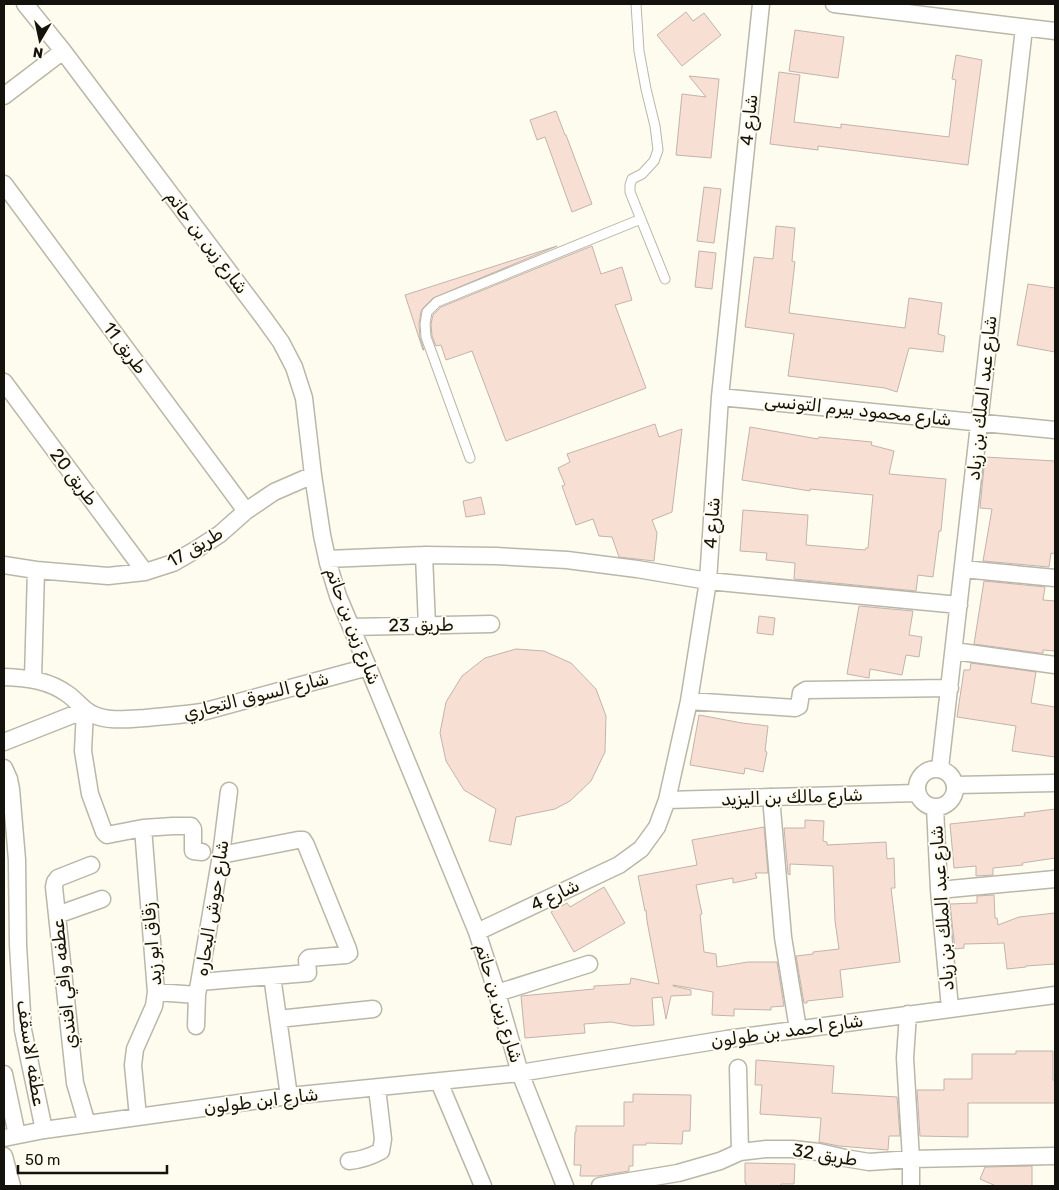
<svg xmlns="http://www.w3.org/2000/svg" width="1059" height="1190" font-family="Rubik,'Noto Naskh Arabic',sans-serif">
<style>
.building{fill:#f8dfd4;stroke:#c3b3ac}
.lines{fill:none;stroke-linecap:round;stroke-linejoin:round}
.service-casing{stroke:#bab7a8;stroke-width:11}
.minor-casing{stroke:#bab7a8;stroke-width:19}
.service{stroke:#fff;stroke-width:9}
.minor{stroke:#fff;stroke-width:16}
.labels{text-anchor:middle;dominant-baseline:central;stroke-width:4;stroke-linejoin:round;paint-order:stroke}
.street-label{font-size:18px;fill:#13120c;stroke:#fefcef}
</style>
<rect width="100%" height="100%" fill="#fefcef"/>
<path class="building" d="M 686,12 L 693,21 L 704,13 L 721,35 L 682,66 L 657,35 Z
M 795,30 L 844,37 L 838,78 L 789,71 Z
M 956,55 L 982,60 L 968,165 L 818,146 L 818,150 L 770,144 L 779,72 L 800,75 L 794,122 L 841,128 L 841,124 L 949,137 L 956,80 L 952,79 Z
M 689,76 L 719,79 L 711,158 L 676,155 L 682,94 L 706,97 Z
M 556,111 L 565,135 L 566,135 L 592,204 L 572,212 L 545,137 L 537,140 L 530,120 Z
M 704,187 L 721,189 L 714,243 L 697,241 Z
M 776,226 L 795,228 L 792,261 L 795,262 L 789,313 L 905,328 L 909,298 L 942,303 L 938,334 L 945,336 L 943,352 L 909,348 L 897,392 L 885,388 L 788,376 L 794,334 L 745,327 L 754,257 L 773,259 Z
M 557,246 L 433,298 L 423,308 L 421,311 L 419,324 L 420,338 L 424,350 L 423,350 L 405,295 Z
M 592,246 L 601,274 L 622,267 L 632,300 L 615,305 L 646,388 L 506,441 L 472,351 L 446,360 L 441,345 L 436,346 L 432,336 L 431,324 L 433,315 L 441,307 Z
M 699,251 L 716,253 L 712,289 L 695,287 Z
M 1028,284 L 1055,288 L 1055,352 L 1017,345 Z
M 655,424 L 659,437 L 682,429 L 672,512 L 652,520 L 657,533 L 654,561 L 619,557 L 612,537 L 599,536 L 593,519 L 576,525 L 562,486 L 565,485 L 558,468 L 570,462 L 567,454 Z
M 750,427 L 818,439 L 819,437 L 872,442 L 871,445 L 894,451 L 889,474 L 946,479 L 941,531 L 939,531 L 933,577 L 918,575 L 916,591 L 794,579 L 795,563 L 766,560 L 767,553 L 740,551 L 743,510 L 808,515 L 806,545 L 865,550 L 866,548 L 868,548 L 873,495 L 810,489 L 810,491 L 742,480 Z
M 985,457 L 1055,461 L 1055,554 L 1051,553 L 1049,567 L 983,561 L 992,509 L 980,508 Z
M 481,497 L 485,514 L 466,517 L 463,501 Z
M 984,581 L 1045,587 L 1043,600 L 1055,601 L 1055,651 L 1043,650 L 1043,653 L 1039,653 L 974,644 Z
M 859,606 L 913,611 L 909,635 L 922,637 L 919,657 L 906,655 L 902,675 L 870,669 L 869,678 L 847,674 Z
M 759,616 L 775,618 L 773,635 L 757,633 Z
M 516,649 L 544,651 L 571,663 L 596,689 L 606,716 L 605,752 L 591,781 L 570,801 L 555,809 L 516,817 L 511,845 L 489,841 L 496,809 L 464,790 L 446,761 L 440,733 L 446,702 L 462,676 L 485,658 Z
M 971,663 L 1036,672 L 1031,703 L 1055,707 L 1055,757 L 1012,751 L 1016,726 L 957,717 L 964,670 L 970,670 Z
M 699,715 L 742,723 L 768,726 L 765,751 L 767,752 L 763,772 L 745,768 L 744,774 L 690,765 Z
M 1055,809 L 1055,858 L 1022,863 L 1023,865 L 993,868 L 993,875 L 976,876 L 976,866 L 954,868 L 950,824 L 1025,816 L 1024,813 Z
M 805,820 L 824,821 L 823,841 L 827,842 L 827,845 L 886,842 L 887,859 L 894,858 L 895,888 L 891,888 L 900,962 L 840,970 L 843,997 L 807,1001 L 807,1003 L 804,1003 L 796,956 L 813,954 L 813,952 L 839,949 L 835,921 L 833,866 L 790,864 L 790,875 L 788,874 L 784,828 L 805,828 Z
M 764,827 L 768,873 L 755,873 L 757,878 L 733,883 L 733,878 L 696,885 L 702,914 L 700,915 L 704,952 L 716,954 L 717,967 L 748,962 L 777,962 L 784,1006 L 771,1007 L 771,1010 L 734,1009 L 734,1016 L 712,1015 L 713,992 L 673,985 L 673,986 L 691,990 L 691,995 L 671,996 L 666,1019 L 662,997 L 652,998 L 654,1025 L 633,1026 L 611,1022 L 584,1024 L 585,1033 L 525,1038 L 521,996 L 594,989 L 594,986 L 630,984 L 631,978 L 659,984 L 647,921 L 646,910 L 645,911 L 638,876 L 697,865 L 692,840 Z
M 604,887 L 625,923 L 574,952 L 551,912 L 567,903 L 570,907 Z
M 994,895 L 995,918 L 997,918 L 998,925 L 1019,917 L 1055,913 L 1055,964 L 1026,966 L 1026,967 L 1007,969 L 1004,943 L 964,944 L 964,948 L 955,949 L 950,904 L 977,903 L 977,896 Z
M 1016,1051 L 1053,1051 L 1053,1080 L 1055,1080 L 1055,1103 L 968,1103 L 968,1137 L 920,1136 L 917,1090 L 944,1090 L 944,1079 L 972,1079 L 972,1054 L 1016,1054 Z
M 756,1060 L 834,1066 L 832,1093 L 897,1097 L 900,1136 L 889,1136 L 888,1150 L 839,1146 L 819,1142 L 821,1118 L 760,1114 L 762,1085 L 755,1085 Z
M 633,1094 L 691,1095 L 690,1131 L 683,1131 L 682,1144 L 646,1143 L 646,1145 L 633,1145 L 633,1166 L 629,1166 L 629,1171 L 598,1176 L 580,1176 L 581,1165 L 574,1165 L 575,1132 L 576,1132 L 576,1126 L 624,1126 L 624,1102 L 633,1102 Z
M 745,1163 L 795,1164 L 794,1184 L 781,1184 L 781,1186 L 746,1186 L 746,1183 L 745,1183 Z
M 1032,1166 L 1032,1186 L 996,1186 L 980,1179 L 985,1167 Z"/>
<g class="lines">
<g class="service-casing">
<path id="service" d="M 636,4 L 639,51 L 646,89 L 655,126 L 658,150 L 654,161 L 642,174 L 632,179 L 630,185 L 630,192 L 665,279
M 470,458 L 426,337 L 425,324 L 427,312 L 437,302 L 641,219"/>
</g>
<g class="minor-casing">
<path id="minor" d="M 25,4 L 63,51 L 263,317 L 281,342 L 294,367 L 304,398 L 313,475 L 322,535 L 328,563 L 338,596 L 368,667 L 477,932 L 497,993 L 520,1073 L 565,1186
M 834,4 L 1055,31
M 4,96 L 63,51
M 4,184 L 246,511
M 4,382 L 145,572
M 720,397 L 1055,430
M 424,555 L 427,626
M 327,559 L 424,555 L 496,556 L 567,560 L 637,569 L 708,581 L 959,605
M 4,565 L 36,570 L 108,576 L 145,572 L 173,563 L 197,549 L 220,534 L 246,511 L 274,492 L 313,475
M 963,569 L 1055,578
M 351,627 L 491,624
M 954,651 L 1055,665
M 4,677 C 27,678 49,680 69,695 C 77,701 83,710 92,714 C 108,722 128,719 145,718 C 164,716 183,715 202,712 L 368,667
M 33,679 L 36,570
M 689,701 L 795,708 L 799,706 L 801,693 L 806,690 L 950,688
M 4,742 L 85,710 L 83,751 L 90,794 L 104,832 L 107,835 L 143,828 L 173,826 L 191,826 L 193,829 L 193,851 L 202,852
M 4,768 L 9,779 L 11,789 L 17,860 L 18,945 L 23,1030 L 44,1130
M 940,768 L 1024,28
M917 788a19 19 0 1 1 38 0a19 19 0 1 1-38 0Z
M 956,785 L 1055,783
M 771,797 L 783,937 L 798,1029
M 667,800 L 917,793
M 935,807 L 939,890 L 950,1008
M 939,890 L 1055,879
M 57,915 L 102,899
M 477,932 L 619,865 L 641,849 L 657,827 L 667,800 L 689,701 L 708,581 L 720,397 L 761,4
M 272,976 L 289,1096
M 200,982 L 308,973 L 307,960 L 309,958 L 346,955 L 349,953 L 348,949 L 306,845 L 303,840 L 298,840 L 221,855
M 156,992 L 197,995
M 497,993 L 589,964
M 908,1014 L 905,1058 L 911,1159 L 911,1186
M 278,1019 L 373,1009
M 196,1026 L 197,995 L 221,855 L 229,791
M 738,1068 L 740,1152
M 4,1074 L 17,1135
M 439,1082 L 483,1186
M 138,1117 L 133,1065 L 135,1049 L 154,1006 L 156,992 L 143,828
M 87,1124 L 75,1083 L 54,887 L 55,882 L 58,878 L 91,865
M 4,1138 L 44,1130 L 289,1096 L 520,1073 L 727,1039 L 1055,995
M 4,1156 L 12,1186
M 349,1161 C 361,1160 370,1157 381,1151 L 383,1139 L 377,1088
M 600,1186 L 678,1173 L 720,1161 L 740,1152 L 766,1149 L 792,1149 L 819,1152 L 845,1158 L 869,1162 L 911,1159 L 1055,1156"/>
</g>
<use href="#service" class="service"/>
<use href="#minor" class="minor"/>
</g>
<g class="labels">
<g class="street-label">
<text transform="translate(749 120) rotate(-84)">شارع 4</text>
<text transform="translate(207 242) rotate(53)">شارع زين بن حاتم</text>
<text transform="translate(125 348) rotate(53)">طريق 11</text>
<text transform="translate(982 398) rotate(-84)">شارع عبد الملك بن زياد</text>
<text transform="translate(858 410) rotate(6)">شارع محمود بيرم التونسى</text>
<text transform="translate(74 477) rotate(53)">طريق 20</text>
<text transform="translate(712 523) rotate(-86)">شارع 4</text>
<text transform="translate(195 547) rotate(-31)">طريق 17</text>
<text transform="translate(421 625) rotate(-1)">طريق 23</text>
<text transform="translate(353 626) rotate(69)">شارع زين بن حاتم</text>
<text transform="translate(256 696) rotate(-14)">شارع السوق التجاري</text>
<text transform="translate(792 797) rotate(-2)">شارع مالك بن اليزيد</text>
<text transform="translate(555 895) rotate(-25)">شارع 4</text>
<text transform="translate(212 908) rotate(-81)">شارع حوش البحاره</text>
<text transform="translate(942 908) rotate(-94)">شارع عبد الملك بن زياد</text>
<text transform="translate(152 944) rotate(-95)">زقاق ابو زيد</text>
<text transform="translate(64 984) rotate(-96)">عطفه وافي افندي</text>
<text transform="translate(499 1003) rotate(73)">شارع زين بن حاتم</text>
<text transform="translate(787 1031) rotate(-8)">شارع احمد بن طولون</text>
<text transform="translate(31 1053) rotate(81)">عطفه الاسقف</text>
<text transform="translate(261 1101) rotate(-7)">شارع ابن طولون</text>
<text transform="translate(825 1155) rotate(9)">طريق 32</text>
</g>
</g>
<rect width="1059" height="1190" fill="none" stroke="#13120c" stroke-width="10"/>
<g transform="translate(40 40) rotate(189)" stroke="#fefcef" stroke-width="4" paint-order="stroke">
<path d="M0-4L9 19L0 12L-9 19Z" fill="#13120c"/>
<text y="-8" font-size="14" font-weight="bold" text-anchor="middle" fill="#13120c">N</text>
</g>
<path d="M18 1165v8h149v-8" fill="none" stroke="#13120c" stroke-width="2.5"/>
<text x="25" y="1165" font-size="15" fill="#13120c" stroke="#fefcef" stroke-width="4" paint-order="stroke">50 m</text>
</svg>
